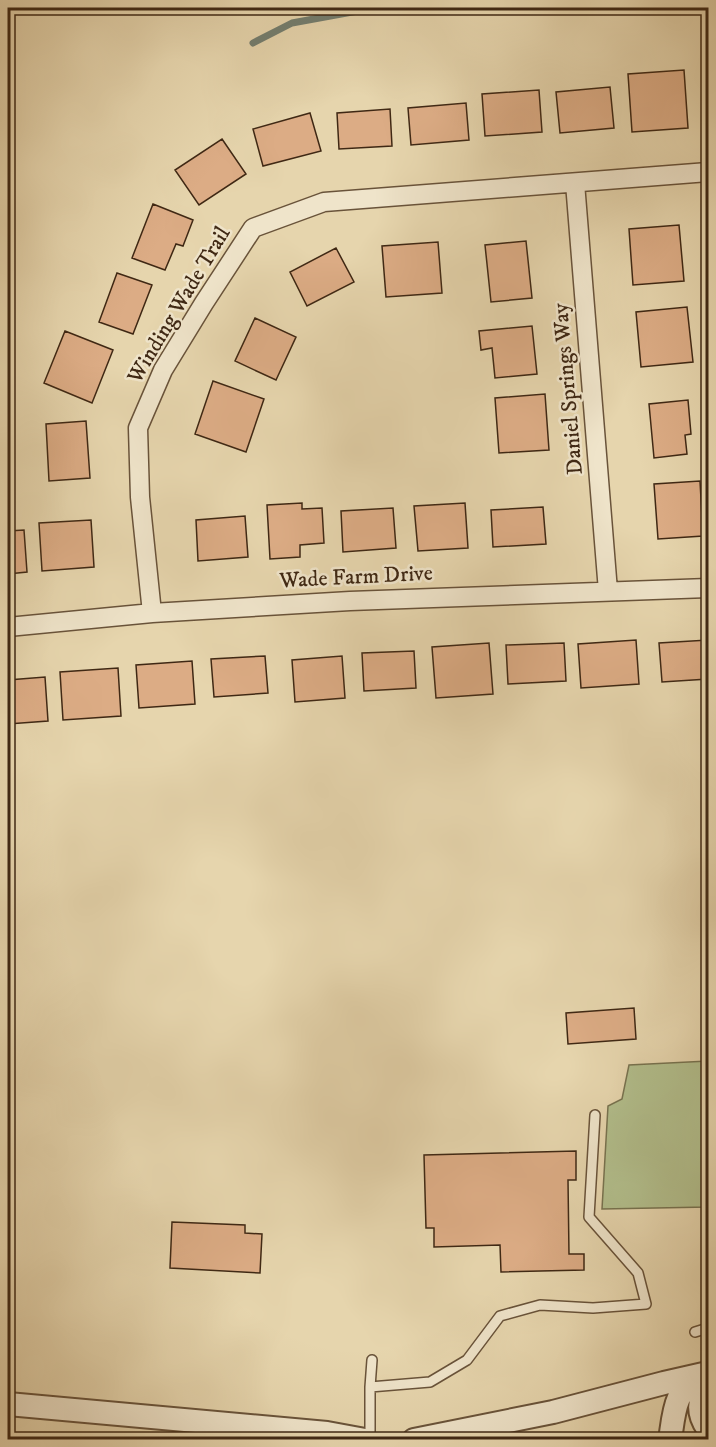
<svg xmlns="http://www.w3.org/2000/svg" width="716" height="1447" font-family="'IM FELL DW Pica',serif">
<style>
.green{fill:#b2be8c;stroke:#787350;stroke-width:1.5}
.lines{fill:none;stroke-linecap:round;stroke-linejoin:round}
.stream{stroke:#737e70;stroke-width:7}
.building{fill:#dcac85;stroke:#3f2814;stroke-width:1.5}
.service-casing{stroke:#69533a;stroke-width:12}
.minor-casing{stroke:#69533a;stroke-width:21}
.tertiary-casing{stroke:#69533a;stroke-width:26}
.service{stroke:#efe4ca;stroke-width:9}
.minor{stroke:#efe4ca;stroke-width:18}
.tertiary{stroke:#efe4ca;stroke-width:22}
.labels{text-anchor:middle;dominant-baseline:central;stroke-width:5;stroke-linejoin:round;paint-order:stroke}
.street-label{font-size:22px;fill:#3f2814;stroke:#efe4ca}
</style>
<rect width="100%" height="100%" fill="#e6d5ad"/>
<filter id="stains"><feTurbulence type="fractalNoise" baseFrequency=".00333" numOctaves="4"/><feColorMatrix values="0 0 0 0 .2 0 0 0 0 .09 0 0 0 0 .02 0 0 0 .5 -.17"/></filter>
<radialGradient id="worn" r=".72"><stop offset=".6" stop-color="#630" stop-opacity="0"/><stop offset="1" stop-color="#630" stop-opacity=".3"/></radialGradient>
<path class="green" d="M 708,1061 L 708,1207 L 602,1209 L 608,1106 L 622,1099 L 629,1065 Z"/>
<g class="lines">
<path class="stream" d="M 253,43 L 292,23 L 374,8"/>
</g>
<path class="building" d="M 684,70 L 688,128 L 632,132 L 628,74 Z
M 708,74 L 708,118 L 707,118 L 705,75 Z
M 610,87 L 614,128 L 560,133 L 556,92 Z
M 539,90 L 542,132 L 485,136 L 482,94 Z
M 466,103 L 469,140 L 411,145 L 408,108 Z
M 390,109 L 392,146 L 339,149 L 337,113 Z
M 310,113 L 321,151 L 263,166 L 253,129 Z
M 222,139 L 246,174 L 199,205 L 175,170 Z
M 153,204 L 193,220 L 183,246 L 176,244 L 165,270 L 132,258 Z
M 679,225 L 684,281 L 633,285 L 629,229 Z
M 526,241 L 532,298 L 491,302 L 485,245 Z
M 438,242 L 442,293 L 386,297 L 382,246 Z
M 336,248 L 354,282 L 307,306 L 290,272 Z
M 117,273 L 152,285 L 133,334 L 99,322 Z
M 687,307 L 693,362 L 641,367 L 636,312 Z
M 255,318 L 296,337 L 276,380 L 235,361 Z
M 532,326 L 537,374 L 495,378 L 492,348 L 481,350 L 479,331 Z
M 65,331 L 113,350 L 92,403 L 44,383 Z
M 213,381 L 264,399 L 246,452 L 195,434 Z
M 545,394 L 549,450 L 499,453 L 495,398 Z
M 688,400 L 691,434 L 685,435 L 687,454 L 654,458 L 649,404 Z
M 86,421 L 90,478 L 49,481 L 46,424 Z
M 700,481 L 703,536 L 658,539 L 654,484 Z
M 302,503 L 302,509 L 322,508 L 324,543 L 300,545 L 300,557 L 270,559 L 267,505 Z
M 465,503 L 468,548 L 418,551 L 414,506 Z
M 543,507 L 546,544 L 493,547 L 491,510 Z
M 393,508 L 396,548 L 343,552 L 341,511 Z
M 245,516 L 248,557 L 198,561 L 196,520 Z
M 91,520 L 94,567 L 42,571 L 39,523 Z
M 24,530 L 27,572 L 8,574 L 8,531 Z
M 636,640 L 639,684 L 581,688 L 578,644 Z
M 708,640 L 708,679 L 662,682 L 659,643 Z
M 489,643 L 493,694 L 436,698 L 432,647 Z
M 564,643 L 566,681 L 508,684 L 506,645 Z
M 414,651 L 416,688 L 364,691 L 362,653 Z
M 265,656 L 268,693 L 214,697 L 211,659 Z
M 342,656 L 345,698 L 295,702 L 292,660 Z
M 192,661 L 195,704 L 139,708 L 136,665 Z
M 118,668 L 121,716 L 63,720 L 60,672 Z
M 45,677 L 48,721 L 8,724 L 8,680 Z
M 634,1008 L 636,1039 L 568,1044 L 566,1013 Z
M 576,1151 L 576,1180 L 568,1180 L 569,1254 L 584,1254 L 584,1270 L 501,1272 L 500,1245 L 434,1247 L 434,1228 L 426,1228 L 424,1155 Z
M 172,1222 L 245,1225 L 245,1233 L 262,1234 L 260,1273 L 170,1268 Z"/>
<g class="lines">
<g class="service-casing">
<path id="service" d="M 695,1332 L 708,1328
M 372,1360 L 370,1387 L 430,1382 L 467,1360 L 500,1316 L 540,1305 L 593,1308 L 646,1304 L 638,1273 L 589,1217 L 595,1115
M 370,1387 L 370,1440"/>
</g>
<g class="minor-casing">
<path id="minor" d="M 575,183 L 608,591
M 152,613 L 140,497 L 138,428 L 163,370 L 204,303 L 253,228 L 324,202 L 708,172
M 8,627 L 152,613 L 350,601 L 708,588"/>
</g>
<g class="tertiary-casing">
<path id="tertiary" d="M 708,1385 C 698,1401 697,1413 708,1429
M 8,1404 L 327,1433 L 365,1440
M 414,1440 L 553,1412 L 664,1383 L 708,1373
M 670,1440 C 674,1414 674,1386 703,1377"/>
</g>
<use href="#service" class="service"/>
<use href="#minor" class="minor"/>
<use href="#tertiary" class="tertiary"/>
</g>
<g class="labels">
<g class="street-label">
<text transform="translate(179 305) rotate(-59)">Winding Wade Trail</text>
<text transform="translate(568 389) rotate(-95)">Daniel Springs Way</text>
<text transform="translate(356 577) rotate(-3)">Wade Farm Drive</text>
</g>
</g>
<rect width="716" height="1447" fill="none" stroke="#e6d5ad" stroke-width="30"/>
<rect x="9" y="9" width="698" height="1429" fill="none" stroke="#3f2814" stroke-width="3"/>
<rect x="15" y="15" width="686" height="1417" fill="none" stroke="#3f2814" stroke-width="1.5"/>
<rect width="100%" height="100%" filter="url(#stains)"/>
<rect width="100%" height="100%" fill="url(#worn)"/>
</svg>
